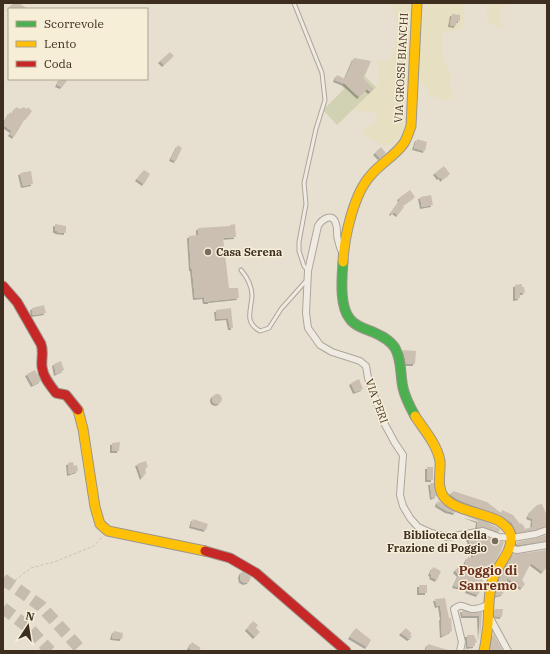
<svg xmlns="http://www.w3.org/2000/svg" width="550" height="654" font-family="'IBM Plex Serif',serif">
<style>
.farmland{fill:#e6dfc2}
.cemetery{fill:#d1d1b3}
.building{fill:#cbbfb2;filter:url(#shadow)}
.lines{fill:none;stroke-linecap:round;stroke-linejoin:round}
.highway-tunnel{stroke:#c5bcae;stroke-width:12;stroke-dasharray:12 6;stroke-linecap:butt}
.lane-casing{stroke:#ada599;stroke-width:5}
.street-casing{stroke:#ada599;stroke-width:8}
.fast-casing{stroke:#9c958a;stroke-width:11}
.slow-casing{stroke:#9c958a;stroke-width:11}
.jam-casing{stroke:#9c958a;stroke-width:11}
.path{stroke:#c8c2b9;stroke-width:1;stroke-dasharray:3 2;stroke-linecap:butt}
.lane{stroke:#efebe3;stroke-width:3}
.street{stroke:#efebe3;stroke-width:6}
.fast{stroke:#4caf50;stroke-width:9}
.slow{stroke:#ffc107;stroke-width:9}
.jam{stroke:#c62828;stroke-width:9}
.poi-dot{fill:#786c5e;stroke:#f7eed8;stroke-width:1.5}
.labels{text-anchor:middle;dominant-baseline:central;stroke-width:3;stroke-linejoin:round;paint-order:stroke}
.street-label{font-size:11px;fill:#3d2e20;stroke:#f7eed8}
.poi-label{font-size:11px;font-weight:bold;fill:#3d2e20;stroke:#f7eed8;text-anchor:start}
.quarter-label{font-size:13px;font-weight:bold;fill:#6b2e1e;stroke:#f7eed8}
</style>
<defs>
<filter id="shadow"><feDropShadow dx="-2" dy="2" stdDeviation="0" flood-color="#0004"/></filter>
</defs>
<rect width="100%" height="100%" fill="#e7e0d1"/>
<path class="farmland" d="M 392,3 L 464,3 L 464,18 L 463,25 L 460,29 L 455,31 L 447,31 L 443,32 L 442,37 L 443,58 L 451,75 L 450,86 L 453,95 L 448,100 L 442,100 L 430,96 L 427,88 L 420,81 L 415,80 L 407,81 L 404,84 L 402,96 L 404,116 L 403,128 L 398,140 L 391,146 L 382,145 L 365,135 L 363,129 L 375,123 L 376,114 L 365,111 L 360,113 L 353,109 L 378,84 L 379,77 L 378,60 L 386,61 L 392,58 L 398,29 Z
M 488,3 L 508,3 L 501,11 L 500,18 L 502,24 L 504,25 L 498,27 L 489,24 L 486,14 Z"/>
<path class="cemetery" d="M 354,58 L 371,61 L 365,76 L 376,87 L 337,125 L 323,110 L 344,89 L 342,86 Z"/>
<path class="building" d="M 13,3 L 19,3 L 28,9 L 9,9 Z
M 452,14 L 460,15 L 460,21 L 457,21 L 456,26 L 450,25 Z
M 170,52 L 174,56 L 164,65 L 160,61 Z
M 354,58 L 371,61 L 363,78 L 374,89 L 370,92 L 367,89 L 359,97 L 345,84 L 335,80 L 337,75 L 345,79 Z
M 60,79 L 64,79 L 67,81 L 62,87 L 57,85 Z
M 16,107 L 21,109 L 23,107 L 27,109 L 28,107 L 32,111 L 27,118 L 26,117 L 14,137 L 10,134 L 12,131 L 3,125 L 10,112 L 12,114 Z
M 417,139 L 427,142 L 425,151 L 414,148 Z
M 178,145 L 182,148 L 176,161 L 171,159 Z
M 381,147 L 386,153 L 380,158 L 375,153 Z
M 444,166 L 450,174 L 442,180 L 441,177 L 439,178 L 435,173 Z
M 144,170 L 150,174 L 144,184 L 137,179 Z
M 31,171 L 33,184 L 23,186 L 20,173 Z
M 410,190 L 415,197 L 402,206 L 404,207 L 398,215 L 394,212 L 392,214 L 391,213 L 400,200 L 399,198 Z
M 431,195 L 433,205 L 422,207 L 420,197 Z
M 55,224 L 66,226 L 66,233 L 57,232 L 57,231 L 55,231 Z
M 235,224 L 236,237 L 223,238 L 229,288 L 238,288 L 239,298 L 210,301 L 210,302 L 205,302 L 204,297 L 195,298 L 192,269 L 191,269 L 189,236 L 198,235 L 198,228 L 230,226 L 230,225 Z
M 522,284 L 522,287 L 524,287 L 525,293 L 520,293 L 520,298 L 515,299 L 515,285 Z
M 44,305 L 46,313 L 33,315 L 32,308 Z
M 231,308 L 233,328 L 230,328 L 228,318 L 217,319 L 216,310 Z
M 403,350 L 416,351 L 415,364 L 406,364 Z
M 61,361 L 64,370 L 56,374 L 54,364 Z
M 35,370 L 41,381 L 33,385 L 27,374 Z
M 359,379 L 363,389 L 355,392 L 351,383 Z
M212 399a5 5 0 1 1 10 0a5 5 0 1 1-10 0Z
M 120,442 L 119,451 L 112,451 L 112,443 Z
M 146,461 L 148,467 L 145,468 L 146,473 L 142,478 L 137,464 Z
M 73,462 L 74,466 L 77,465 L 78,471 L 69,474 L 68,463 Z
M 427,467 L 433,467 L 433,480 L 427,480 Z
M 430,483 L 434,483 L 437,496 L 432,498 Z
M 453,491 L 487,502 L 501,513 L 502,510 L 513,515 L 520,524 L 521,523 L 524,526 L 525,529 L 532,527 L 533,519 L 528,517 L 531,511 L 537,505 L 542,504 L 547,516 L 547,526 L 535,530 L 517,533 L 512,523 L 502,516 L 459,500 L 451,495 Z
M 438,501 L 456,511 L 455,513 L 447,511 L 437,505 Z
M 466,516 L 487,522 L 500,529 L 499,532 L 484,527 L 477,528 L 478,521 Z
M 193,519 L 208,524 L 206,530 L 191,526 Z
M 547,535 L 547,541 L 517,545 L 517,542 L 537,538 Z
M 483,536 L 498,541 L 504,542 L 501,551 L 491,569 L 489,568 L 482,576 L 465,563 L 468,557 L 473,558 L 473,550 L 468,538 Z
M 547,550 L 547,567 L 543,572 L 531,563 L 522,580 L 525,584 L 522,588 L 507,578 L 503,594 L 495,596 L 500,578 L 513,554 L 518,554 Z
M 433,567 L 441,571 L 437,580 L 431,577 L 432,575 L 430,574 Z
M 458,567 L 483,580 L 482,583 L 484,584 L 478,595 L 467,591 L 468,589 L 454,586 L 459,575 L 455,571 Z
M 242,571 L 251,577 L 249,582 L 245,583 L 241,581 L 240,576 Z
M 419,585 L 427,585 L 427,593 L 419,593 Z
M 445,598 L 449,618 L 451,618 L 452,631 L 442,636 L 441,618 L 442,618 L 440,605 L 437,606 L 435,599 Z
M 496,609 L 503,609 L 502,617 L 494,616 L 494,610 Z
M 462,610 L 472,613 L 482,612 L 480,639 L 479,616 L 463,616 Z
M 253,621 L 258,625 L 256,628 L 260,632 L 255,637 L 247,629 Z
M 356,628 L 371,640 L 367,647 L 350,637 Z
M 406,628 L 412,634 L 410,635 L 412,637 L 409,639 L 401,633 Z
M 114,631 L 123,633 L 122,639 L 112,638 Z
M 493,633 L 503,651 L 490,651 Z
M 467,635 L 474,635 L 477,642 L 475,643 L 475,646 L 468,647 Z
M 192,642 L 201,648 L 198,651 L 193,651 L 189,648 Z
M 428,644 L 448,650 L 448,651 L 432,651 L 426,650 Z"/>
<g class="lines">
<path class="highway-tunnel" d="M 3,579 L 41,606 L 82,651
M 3,608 L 28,627 L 50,651"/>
<g class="lane-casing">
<path id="lane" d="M 294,3 L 322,73 L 325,100 L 316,129 L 304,183 L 306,204 L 299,242 L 299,251 L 304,266 L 308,271
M 241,270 C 247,277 252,286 252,296 C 251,311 244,322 260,331 L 269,328 L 281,309 L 306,281"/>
</g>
<g class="street-casing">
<path id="street" d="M 342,252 C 340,248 339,244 338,240 C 336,235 338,229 336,224 C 333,212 322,219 318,226 L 308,271 L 306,313 L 308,328 L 320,345 L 332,352 L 360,361 L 366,366 L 368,378 L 383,421 L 395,443 L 403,455 L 400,495 L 403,506 L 410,518 L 418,527 L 431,533 L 448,537 L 483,531 L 499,537 L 512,538 L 536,534 L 547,530
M 509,548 L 517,550 L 547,545
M 489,616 L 508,651
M 460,651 L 462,642 L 454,609 C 463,602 463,608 472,609 C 478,609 484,607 488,604"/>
</g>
<g class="fast-casing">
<path id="fast" d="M 343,262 C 342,277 339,306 350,319 C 355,326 365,329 373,332 C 382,336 390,340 395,348 C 402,360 400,375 403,388 C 405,397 410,407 415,416"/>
</g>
<g class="slow-casing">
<path id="slow" d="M 343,262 C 344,237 354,193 371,175 C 381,163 395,156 404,143 C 407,138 409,132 411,126 L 417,3
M 78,410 L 83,429 L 95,507 L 100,524 L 108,531 L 205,551
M 415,416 C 424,430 437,444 440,461 C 441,472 436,487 444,497 C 455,511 484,513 499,521 C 505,525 511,530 511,537 C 512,552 499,563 494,576 C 488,591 489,608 488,624 C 487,633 486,642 484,651"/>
</g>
<g class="jam-casing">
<path id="jam" d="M 3,286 L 17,302 L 41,344 C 44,352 41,359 42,367 C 43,377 50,385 56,393 L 66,395 L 78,410
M 205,551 L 230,558 L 256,573 L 346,651"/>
</g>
<path class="path" d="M 3,589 L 31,568 L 54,562 L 94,546 L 103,536"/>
<use href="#lane" class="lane"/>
<use href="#street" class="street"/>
<use href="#fast" class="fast"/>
<use href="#slow" class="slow"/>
<use href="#jam" class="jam"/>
</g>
<g class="poi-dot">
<circle cx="208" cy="252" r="4"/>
<circle cx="495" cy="541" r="4"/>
</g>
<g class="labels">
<g class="street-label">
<text transform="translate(401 68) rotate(-87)">VIA GROSSI BIANCHI</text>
<text transform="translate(377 401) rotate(70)">VIA PERI</text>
</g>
<g class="poi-label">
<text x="216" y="252">Casa Serena</text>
<text x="487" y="535" text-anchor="end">Biblioteca della<tspan x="487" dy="13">Frazione di Poggio</tspan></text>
</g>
<g class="quarter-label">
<text x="488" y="570">Poggio di<tspan x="488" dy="15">Sanremo</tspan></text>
</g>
</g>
<rect width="550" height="654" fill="none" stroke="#3d2e20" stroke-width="8"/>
<rect x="8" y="8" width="140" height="72" fill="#f7eed8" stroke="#ada18e"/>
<rect x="16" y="21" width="20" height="6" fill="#4caf50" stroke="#ada18e"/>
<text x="44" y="28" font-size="12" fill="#3d2e20">Scorrevole</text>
<rect x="16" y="41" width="20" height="6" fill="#ffc107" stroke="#ada18e"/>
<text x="44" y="48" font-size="12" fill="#3d2e20">Lento</text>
<rect x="16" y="61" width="20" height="6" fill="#c62828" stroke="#ada18e"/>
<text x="44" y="68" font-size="12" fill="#3d2e20">Coda</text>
<g transform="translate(28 626) rotate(12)" stroke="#f7eed8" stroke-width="3" paint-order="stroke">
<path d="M0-3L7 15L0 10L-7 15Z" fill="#3d2e20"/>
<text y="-6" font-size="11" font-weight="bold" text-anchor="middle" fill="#3d2e20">N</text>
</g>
</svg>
